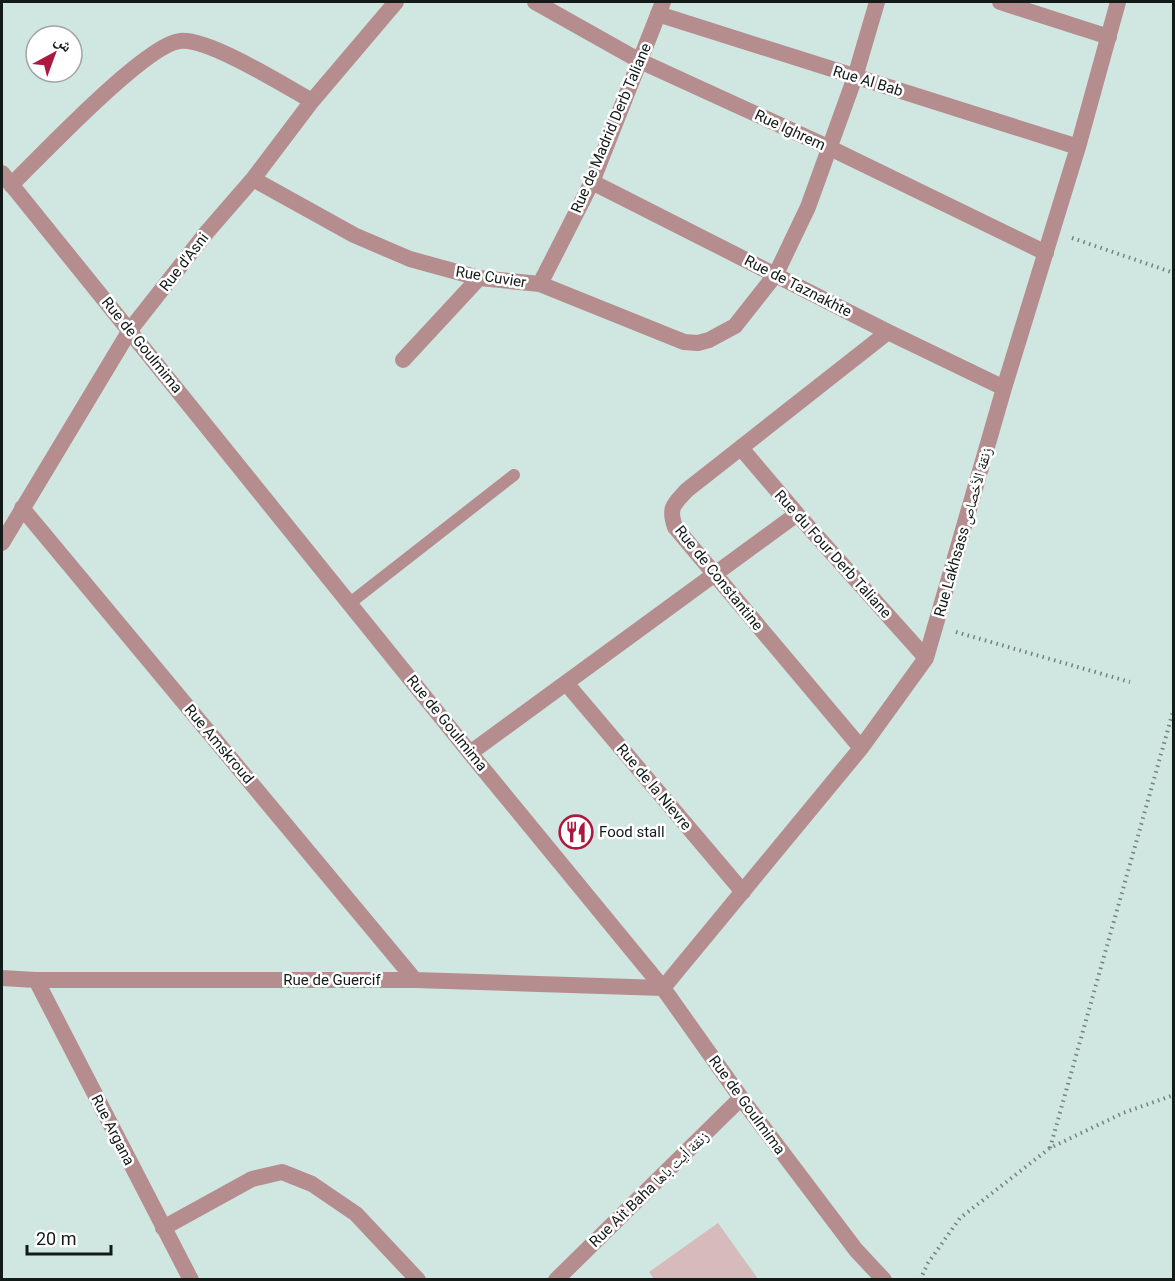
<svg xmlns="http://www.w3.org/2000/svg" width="1175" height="1281" font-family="Roboto,'Noto Naskh Arabic',sans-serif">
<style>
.green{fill:#d6babc}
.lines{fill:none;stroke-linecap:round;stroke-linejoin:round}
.path{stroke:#74837f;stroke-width:4;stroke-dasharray:1.5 4.5;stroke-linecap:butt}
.service{stroke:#b58d8f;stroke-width:12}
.minor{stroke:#b58d8f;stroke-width:16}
.tertiary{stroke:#b58d8f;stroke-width:16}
.labels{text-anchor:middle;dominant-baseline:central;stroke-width:5;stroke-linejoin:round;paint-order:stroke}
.street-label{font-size:15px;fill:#131b19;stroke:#fff}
.poi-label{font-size:15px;fill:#131b19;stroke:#fff;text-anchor:start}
</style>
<rect width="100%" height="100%" fill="#d0e7e1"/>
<path class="green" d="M 718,1223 L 758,1279 L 654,1279 L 649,1272 Z"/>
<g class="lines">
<path class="path" d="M 1072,238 L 1174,273
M 956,632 L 1130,682
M 1050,1148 L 1174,708
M 920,1280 L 928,1263 L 960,1218 L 1050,1148 L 1123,1113 L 1174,1095"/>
<path class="service" d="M 350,603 L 514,475"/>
<path class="minor" d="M 535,2 L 640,61 L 830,148 L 1046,253
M 1000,2 L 1109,37
M 658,14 L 1078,147
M 253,179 L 354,235 L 410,259 L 479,278 L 540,284 L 684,342 L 698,343 L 709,340 L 735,326 L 776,274 L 808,207 L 855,77 L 877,2
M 592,182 L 888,332 L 1004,388
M 11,185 C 41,156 146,44 180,41 C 209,38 285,86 312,101
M 540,284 L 592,182 L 663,2
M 403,360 L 479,278
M 741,448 L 797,514 L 926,658
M 22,508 L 415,980
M 2,543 L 130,330 L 207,232 L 253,179 L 312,101 L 396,2
M 566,683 L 743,892
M 861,748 L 675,527 C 668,507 674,504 687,490 L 888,332
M 470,753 L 797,514
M 2,978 L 36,980 L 415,980 L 663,988 L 861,748 L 926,658 L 1004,388 L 1078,147 L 1118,2
M 36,980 L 191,1280
M 163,1228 L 252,1179 L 282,1172 L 312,1184 L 356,1214 L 418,1280
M 556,1280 L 741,1098"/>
<path class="tertiary" d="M 2,173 L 470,753 L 663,988 L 741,1098 L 856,1250 L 884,1280"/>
</g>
<defs>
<g id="restaurant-ring" transform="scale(1.725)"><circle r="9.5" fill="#fff" stroke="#ad193e" stroke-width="1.5"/><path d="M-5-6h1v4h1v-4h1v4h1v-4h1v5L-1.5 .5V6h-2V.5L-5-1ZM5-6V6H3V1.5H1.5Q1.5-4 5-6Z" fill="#ad193e"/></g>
</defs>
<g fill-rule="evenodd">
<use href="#restaurant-ring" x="576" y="832"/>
</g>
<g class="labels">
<g class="street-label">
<text transform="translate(868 81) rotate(17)">Rue Al Bab</text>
<text transform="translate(611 128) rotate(-67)">Rue de Madrid Derb Taliane</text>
<text transform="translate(790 130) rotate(25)">Rue Ighrem</text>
<text transform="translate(184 262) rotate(-52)">Rue d'Asni</text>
<text transform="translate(491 277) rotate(9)">Rue Cuvier</text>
<text transform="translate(798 286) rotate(27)">Rue de Taznakhte</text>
<text transform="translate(142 345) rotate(51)">Rue de Goulmima</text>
<text transform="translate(963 532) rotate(-74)">Rue Lakhsass زنقة الأخصاص</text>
<text transform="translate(833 554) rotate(48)">Rue du Four Derb Taliane</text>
<text transform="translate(719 578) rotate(51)">Rue de Constantine</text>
<text transform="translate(447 723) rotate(51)">Rue de Goulmima</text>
<text transform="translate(219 744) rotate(50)">Rue Amskroud</text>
<text transform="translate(654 787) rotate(50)">Rue de la Nievre</text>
<text x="332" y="980">Rue de Guercif</text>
<text transform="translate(747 1105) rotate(54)">Rue de Goulmima</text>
<text transform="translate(113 1130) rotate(63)">Rue Argana</text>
<text transform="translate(649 1189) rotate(-44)">Rue Ait Baha زنقة أيت باها</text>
</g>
<g class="poi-label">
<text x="599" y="832">Food stall</text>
</g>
</g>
<rect width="1175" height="1281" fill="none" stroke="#131b19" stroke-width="6"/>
<g transform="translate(54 54) rotate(41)"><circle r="28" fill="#ffffff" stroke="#a1a4a3" stroke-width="1.5"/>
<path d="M0-4.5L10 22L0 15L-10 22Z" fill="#ad193e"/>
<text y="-9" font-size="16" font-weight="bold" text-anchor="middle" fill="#131b19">ش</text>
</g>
<path d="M27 1245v9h84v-9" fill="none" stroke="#131b19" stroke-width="3"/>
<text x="36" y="1245" font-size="18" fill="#131b19" stroke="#ffffff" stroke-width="4.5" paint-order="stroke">20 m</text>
</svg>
